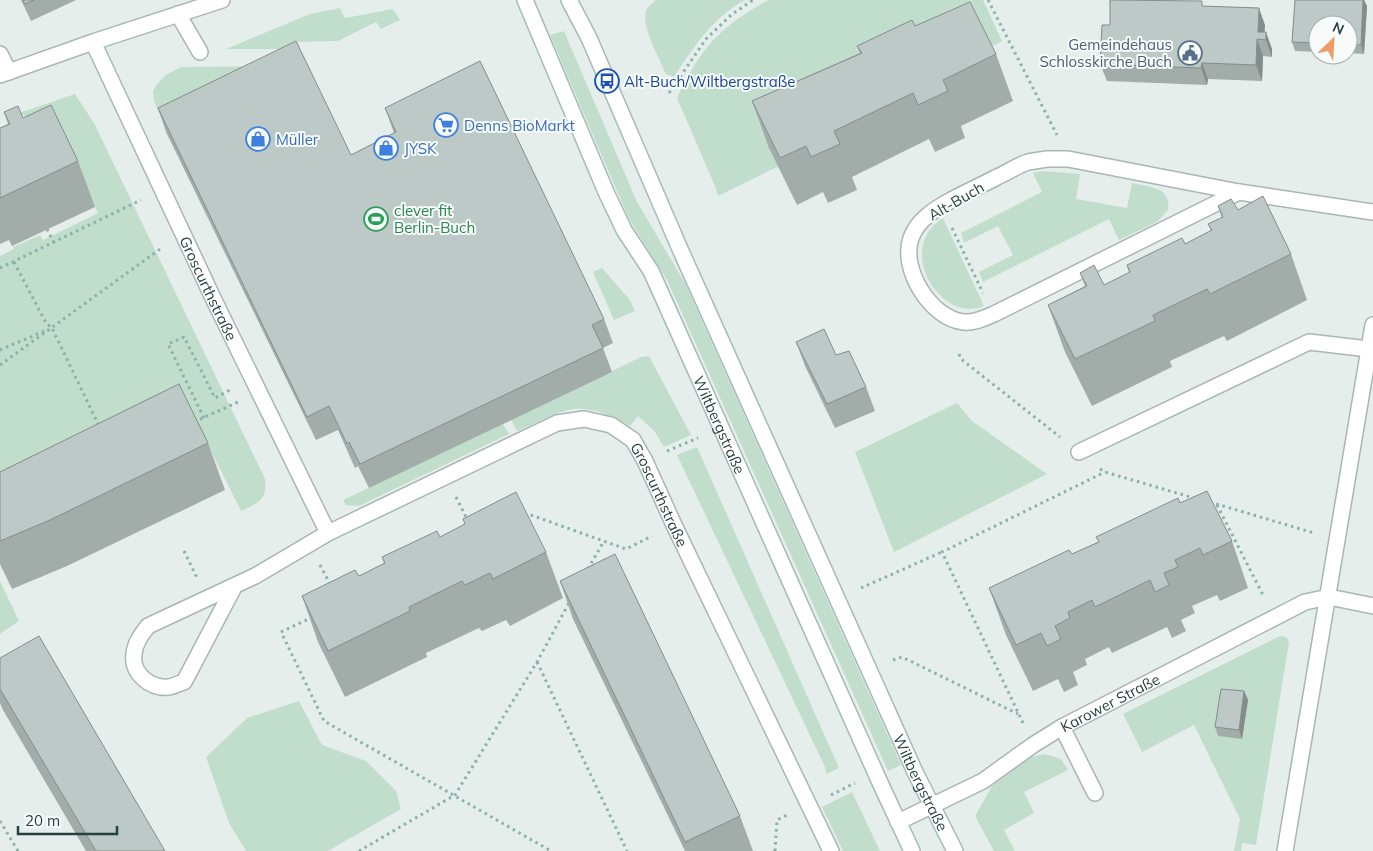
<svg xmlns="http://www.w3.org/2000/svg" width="1373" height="851" viewBox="0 0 1373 851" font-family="Mulish,sans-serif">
<rect width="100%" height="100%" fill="#e6eeec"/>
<g fill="#c1decd">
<path d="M656,0H745C713,17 693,48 674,77L666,74C660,60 641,26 646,11C648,6 652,3 656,0Z"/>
<path d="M769,0H983L1002,41L779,166L718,196L715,186L677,98C696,59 709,38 745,14C753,9 761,4 769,0Z"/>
<polygon points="340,8 345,18 393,9 400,20 381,29 376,22 338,41 293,42 290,49 226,49 310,14"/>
<polygon points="564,31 637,202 685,283 901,765 888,771 667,280 629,219 550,35"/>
<polygon points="276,66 165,126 154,101 153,91 157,84 166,75 181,67"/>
<path d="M75,94L94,123L265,479C267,500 259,503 241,511L200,429L0,527V256L14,249L13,247L40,235L43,240L98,213L68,151L27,117L19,113Z"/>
<path d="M1043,171L1080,174L1076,199L1127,208L1132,183C1149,187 1172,187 1168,210L1157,222L1119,240L1109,219L983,282L979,272L1013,255L998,226L964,243L961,233L1042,192L1033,173Z"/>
<path d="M943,218L984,306C942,325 893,249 943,218Z"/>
<polygon points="602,268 630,300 635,311 614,320 593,272"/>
<path d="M649,356L691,435L664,447L655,432L638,416L630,426C612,416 589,405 568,410C552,414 533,425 517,431L511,420L641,357Z"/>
<polygon points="957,403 972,421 1047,474 894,552 855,452"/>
<polygon points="503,424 509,434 359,506 346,505 343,500"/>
<polygon points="697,447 839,768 826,774 825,767 677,455"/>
<polygon points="0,581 19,621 0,634"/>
<polygon points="1283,636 1287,638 1289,642 1256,845 1242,843 1241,851 1234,851 1240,819 1194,725 1142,752 1123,714 1278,637"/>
<polygon points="299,701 322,745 366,761 396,791 401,809 328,851 246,851 229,823 206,757 247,718"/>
<polygon points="1045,754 1061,759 1068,770 1024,792 1034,813 1004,830 1015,851 994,851 975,816 992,786 1031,757"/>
<polygon points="852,792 880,851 843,851 822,807"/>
</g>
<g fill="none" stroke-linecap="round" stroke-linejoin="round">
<g stroke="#a9b6b4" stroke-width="18">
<g id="service">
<polyline points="178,14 200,52"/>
<path d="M1047,159H1068L1239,192L994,314C985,318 974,323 964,322C931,319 900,269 911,238C914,230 921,221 927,216C944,201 977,188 997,177C1007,173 1018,165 1028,162C1034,161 1041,160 1047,159Z"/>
<polyline points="1239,192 1373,212"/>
<polyline points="1079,452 1309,342 1369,349"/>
<polyline points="1062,727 1095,793"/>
<path id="s1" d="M898,822L983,781L1033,745L1062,727L1305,602L1329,597L1373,606"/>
</g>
</g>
<g stroke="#a9b6b4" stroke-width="18">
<g id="minor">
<path id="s2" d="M93,42L213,298L328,533"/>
<polyline points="0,54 9,72"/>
<polyline points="0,75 93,42 222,0"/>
<path id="s3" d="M234,587L184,682C180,683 174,686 169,687C151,689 131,674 134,654C135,643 141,635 148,626L255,576L328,533L557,423L584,419L611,425L633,440L645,461L674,525L831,851"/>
<polyline points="1285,851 1373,325"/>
</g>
</g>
<g stroke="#a5bab6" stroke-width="18">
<g id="secondary">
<path id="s4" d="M525,0L606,192L624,230L651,271L882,787L912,851"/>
<path id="s5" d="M569,0L589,38L680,249L915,772L955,851"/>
</g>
</g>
<g stroke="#88b1aa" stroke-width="3" stroke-dasharray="2.5 4" stroke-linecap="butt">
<polyline points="988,0 1057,135"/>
<polyline points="669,93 706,39 731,15 753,0"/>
<polyline points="952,228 983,293"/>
<polyline points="47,229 54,243"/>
<polyline points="14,262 46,323 52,328 99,426"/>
<polyline points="0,268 141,200"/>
<polyline points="0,350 47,330"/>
<polyline points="959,354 961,359 1060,437"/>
<polyline points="0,365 163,247"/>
<polyline points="204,418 168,344 184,337 215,398 232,389"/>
<polyline points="194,422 238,402"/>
<polyline points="667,451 698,438"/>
<polyline points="1100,469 1105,472 1194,498"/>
<polyline points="456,497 468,521"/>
<polyline points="1210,502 1314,533"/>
<polyline points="1217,505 1263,595"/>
<polyline points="525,516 528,514 626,549 652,536"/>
<polyline points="184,551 197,578"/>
<polyline points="320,565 331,586"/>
<polyline points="588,569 604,541"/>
<polyline points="861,588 942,552"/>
<polyline points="281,632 313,617"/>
<polyline points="283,636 324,721 551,851"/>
<polyline points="893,660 902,657 1018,714"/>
<polyline points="537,662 627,851"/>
<polyline points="1023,723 942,552 1105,472"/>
<polyline points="831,795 855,783"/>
<polyline points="0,821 18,851"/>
<polyline points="359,851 455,795 537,662 569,603"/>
<polyline points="775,851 777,820 787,815"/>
</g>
<use href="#service" stroke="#fff" stroke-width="15"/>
<use href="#minor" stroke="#fff" stroke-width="15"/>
<use href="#secondary" stroke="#fff" stroke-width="15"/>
</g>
<g fill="#a2adaa">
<polygon points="21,0 76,0 31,21"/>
<polygon points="1295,0 1364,0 1367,6 1364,54 1348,53 1348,25 1318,25 1318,52 1295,51 1292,42"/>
<polygon points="1204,6 1265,25 1264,32 1272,49 1272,57 1263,56 1262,81 1208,79 1207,85 1107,81 1100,64 1110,25"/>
<polygon points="915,26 996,54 1013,101 961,126 965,138 935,152 929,139 852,177 857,190 828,203 823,192 797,205 769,148 752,101 860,53 857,46"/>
<polygon points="158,108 351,155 394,133 385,108 604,319 613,343 603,348 612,372 369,488 358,466 355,468 338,430 316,440 166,132"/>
<polygon points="4,112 23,118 78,161 95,207 12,246 9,240 0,244 0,128 8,124"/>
<polygon points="1218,206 1238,210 1291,254 1307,300 1227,341 1224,336 1170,361 1172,367 1092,406 1065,352 1048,305 1085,286 1080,273 1104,285 1129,273 1127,265 1185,244 1211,231 1208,224 1222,218"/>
<polygon points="796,342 836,355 866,387 875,411 835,428 805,366"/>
<polygon points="208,443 225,490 67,566 12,589 0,564 0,472"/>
<polygon points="1180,503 1232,541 1248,588 1220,601 1217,595 1192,606 1195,613 1181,620 1186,631 1172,638 1167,627 1112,653 1109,647 1085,659 1087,665 1073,672 1078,685 1064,692 1058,679 1033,691 1006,635 989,588 1072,554"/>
<polygon points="440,537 546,552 563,598 510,626 506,620 482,631 479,628 426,653 427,657 345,697 318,642 302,596 359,576 384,563 382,557"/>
<polygon points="560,581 740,816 753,851 685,851 573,619"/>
<polygon points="0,658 165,851 86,851 3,710 0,703"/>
<polygon points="1244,691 1248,700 1242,739 1218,736 1215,727"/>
</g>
<g fill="#848d8b">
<polygon points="1363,0 1364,0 1367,6 1364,54 1361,45"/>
<polygon points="1259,8 1265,25 1264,40 1258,32"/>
<polygon points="1266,32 1272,49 1272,57 1266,40"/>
<polygon points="1257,39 1263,56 1262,81 1256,65"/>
<polygon points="1202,63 1208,79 1207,85 1201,68"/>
<polygon points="1244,691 1248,700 1242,739 1239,730"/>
</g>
<g fill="#bcc9c6" stroke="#848d8b">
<polygon points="23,0 34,0 25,4"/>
<polygon points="1110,0 1202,1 1202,6 1259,8 1258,32 1266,32 1266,40 1257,39 1256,65 1202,63 1201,68 1100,64 1102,25 1110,25"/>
<polygon points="1295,0 1363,0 1361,45 1348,45 1348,25 1318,25 1318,43 1292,42"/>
<polygon points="970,2 996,54 943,80 948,91 918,105 913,93 834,131 840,144 811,157 806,146 780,158 752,101 862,53 857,46 912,20 915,26"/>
<polygon points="296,41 351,155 396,132 385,108 480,61 604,319 592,325 603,348 360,464 349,442 347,444 329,406 307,417 158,108"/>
<polygon points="51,105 78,161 0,198 0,128 10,124 4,112 18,106 23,118"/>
<polygon points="1263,196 1291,254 1210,294 1207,289 1153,315 1155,321 1075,359 1048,305 1087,286 1080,273 1094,265 1104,285 1130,272 1127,265 1182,238 1185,244 1212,230 1208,224 1223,217 1218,206 1231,199 1238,210"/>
<polygon points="824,329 836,355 849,351 866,387 827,404 796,342"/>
<polygon points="179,384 208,443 50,520 0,541 0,472"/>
<polygon points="1207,491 1232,541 1203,555 1200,548 1175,560 1178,567 1164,573 1169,585 1155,592 1150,580 1095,607 1092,600 1068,612 1070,618 1055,626 1061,639 1047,646 1041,633 1016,645 989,588 1069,550 1072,554 1099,542 1096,537 1178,498 1180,503"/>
<polygon points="516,492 546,552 493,579 490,573 465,585 462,581 409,607 410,611 328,651 302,596 355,570 359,576 385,563 382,557 437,531 440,537 465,524 463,519"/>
<polygon points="615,554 740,816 685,842 560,581"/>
<polygon points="39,636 165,851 96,851 0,689 0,658"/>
<polygon points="1221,689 1244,691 1239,730 1215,727"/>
</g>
<defs>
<g id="civic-ring" transform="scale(1.25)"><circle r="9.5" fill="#f7fbfa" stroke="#5c6f8a" stroke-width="1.5"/><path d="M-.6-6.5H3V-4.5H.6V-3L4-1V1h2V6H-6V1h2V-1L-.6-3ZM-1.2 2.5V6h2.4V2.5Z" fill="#5c6f8a"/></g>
<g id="bus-ring" transform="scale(1.25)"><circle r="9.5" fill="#f7fbfa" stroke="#1a4fb4" stroke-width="1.5"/><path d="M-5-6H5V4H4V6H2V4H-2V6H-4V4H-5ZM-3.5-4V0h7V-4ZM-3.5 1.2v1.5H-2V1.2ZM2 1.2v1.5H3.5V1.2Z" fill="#1a4fb4"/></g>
<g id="supermarket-ring" transform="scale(1.25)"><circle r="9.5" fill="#f7fbfa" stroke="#3f7fe0" stroke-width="1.5"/><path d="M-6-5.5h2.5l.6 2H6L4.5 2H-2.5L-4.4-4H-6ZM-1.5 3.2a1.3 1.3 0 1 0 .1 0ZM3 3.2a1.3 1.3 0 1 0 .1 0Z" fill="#3f7fe0"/></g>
<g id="shop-ring" transform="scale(1.25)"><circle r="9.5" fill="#f7fbfa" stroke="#3f7fe0" stroke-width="1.5"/><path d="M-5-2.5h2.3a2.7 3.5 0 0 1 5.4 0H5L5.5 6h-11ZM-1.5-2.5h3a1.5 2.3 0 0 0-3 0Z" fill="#3f7fe0"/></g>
<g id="stadium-ring" transform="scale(1.25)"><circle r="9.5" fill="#f7fbfa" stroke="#2e9e5b" stroke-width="1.5"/><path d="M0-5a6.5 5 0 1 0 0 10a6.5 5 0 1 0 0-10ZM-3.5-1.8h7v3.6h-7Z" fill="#2e9e5b"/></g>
</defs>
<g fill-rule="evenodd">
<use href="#civic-ring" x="1190" y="53"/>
<use href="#bus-ring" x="607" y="81"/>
<use href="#supermarket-ring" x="446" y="125"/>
<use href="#shop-ring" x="258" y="139"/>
<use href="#shop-ring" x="386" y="148"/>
<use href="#stadium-ring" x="376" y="219"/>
</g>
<g text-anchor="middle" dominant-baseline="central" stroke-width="4" stroke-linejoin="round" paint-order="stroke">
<g font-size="15" fill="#4e5e75" stroke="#f7fbfa" text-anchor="end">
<text x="1172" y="44">Gemeindehaus<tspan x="1172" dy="17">Schlosskirche Buch</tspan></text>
</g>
<g font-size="15" fill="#164399" stroke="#f7fbfa" text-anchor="start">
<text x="624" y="81">Alt-Buch/Wiltbergstraße</text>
</g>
<g font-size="15" fill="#366cbe" stroke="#f7fbfa" text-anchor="start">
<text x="464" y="125">Denns BioMarkt</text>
<text x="276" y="139">Müller</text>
<text x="404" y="148">JYSK</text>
</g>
<g font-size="15" fill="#26403d" stroke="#f7fbfa">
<text transform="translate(956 201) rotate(-30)">Alt-Buch</text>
<text stroke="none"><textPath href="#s2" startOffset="272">Groscurthstraße</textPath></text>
<text stroke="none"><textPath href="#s4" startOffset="468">Wiltbergstraße</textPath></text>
<text stroke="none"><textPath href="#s3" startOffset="809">Groscurthstraße</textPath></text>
<text stroke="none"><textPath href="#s1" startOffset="244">Karower Straße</textPath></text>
<text stroke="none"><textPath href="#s5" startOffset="858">Wiltbergstraße</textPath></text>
</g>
<g font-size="15" fill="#27864d" stroke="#f7fbfa" text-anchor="start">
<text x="394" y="210">clever fit<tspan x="394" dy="17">Berlin-Buch</tspan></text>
</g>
</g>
<g transform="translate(1333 40) rotate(25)"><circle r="24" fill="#f7fbfa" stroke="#a3b0ae"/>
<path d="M0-4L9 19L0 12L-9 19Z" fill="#ec9d67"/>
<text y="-8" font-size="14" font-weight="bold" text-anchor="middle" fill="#26403d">N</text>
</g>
<path d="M18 826v8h99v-8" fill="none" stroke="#26403d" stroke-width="2.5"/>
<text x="25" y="826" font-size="15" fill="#26403d" stroke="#f7fbfa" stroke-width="4" paint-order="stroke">20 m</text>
</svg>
